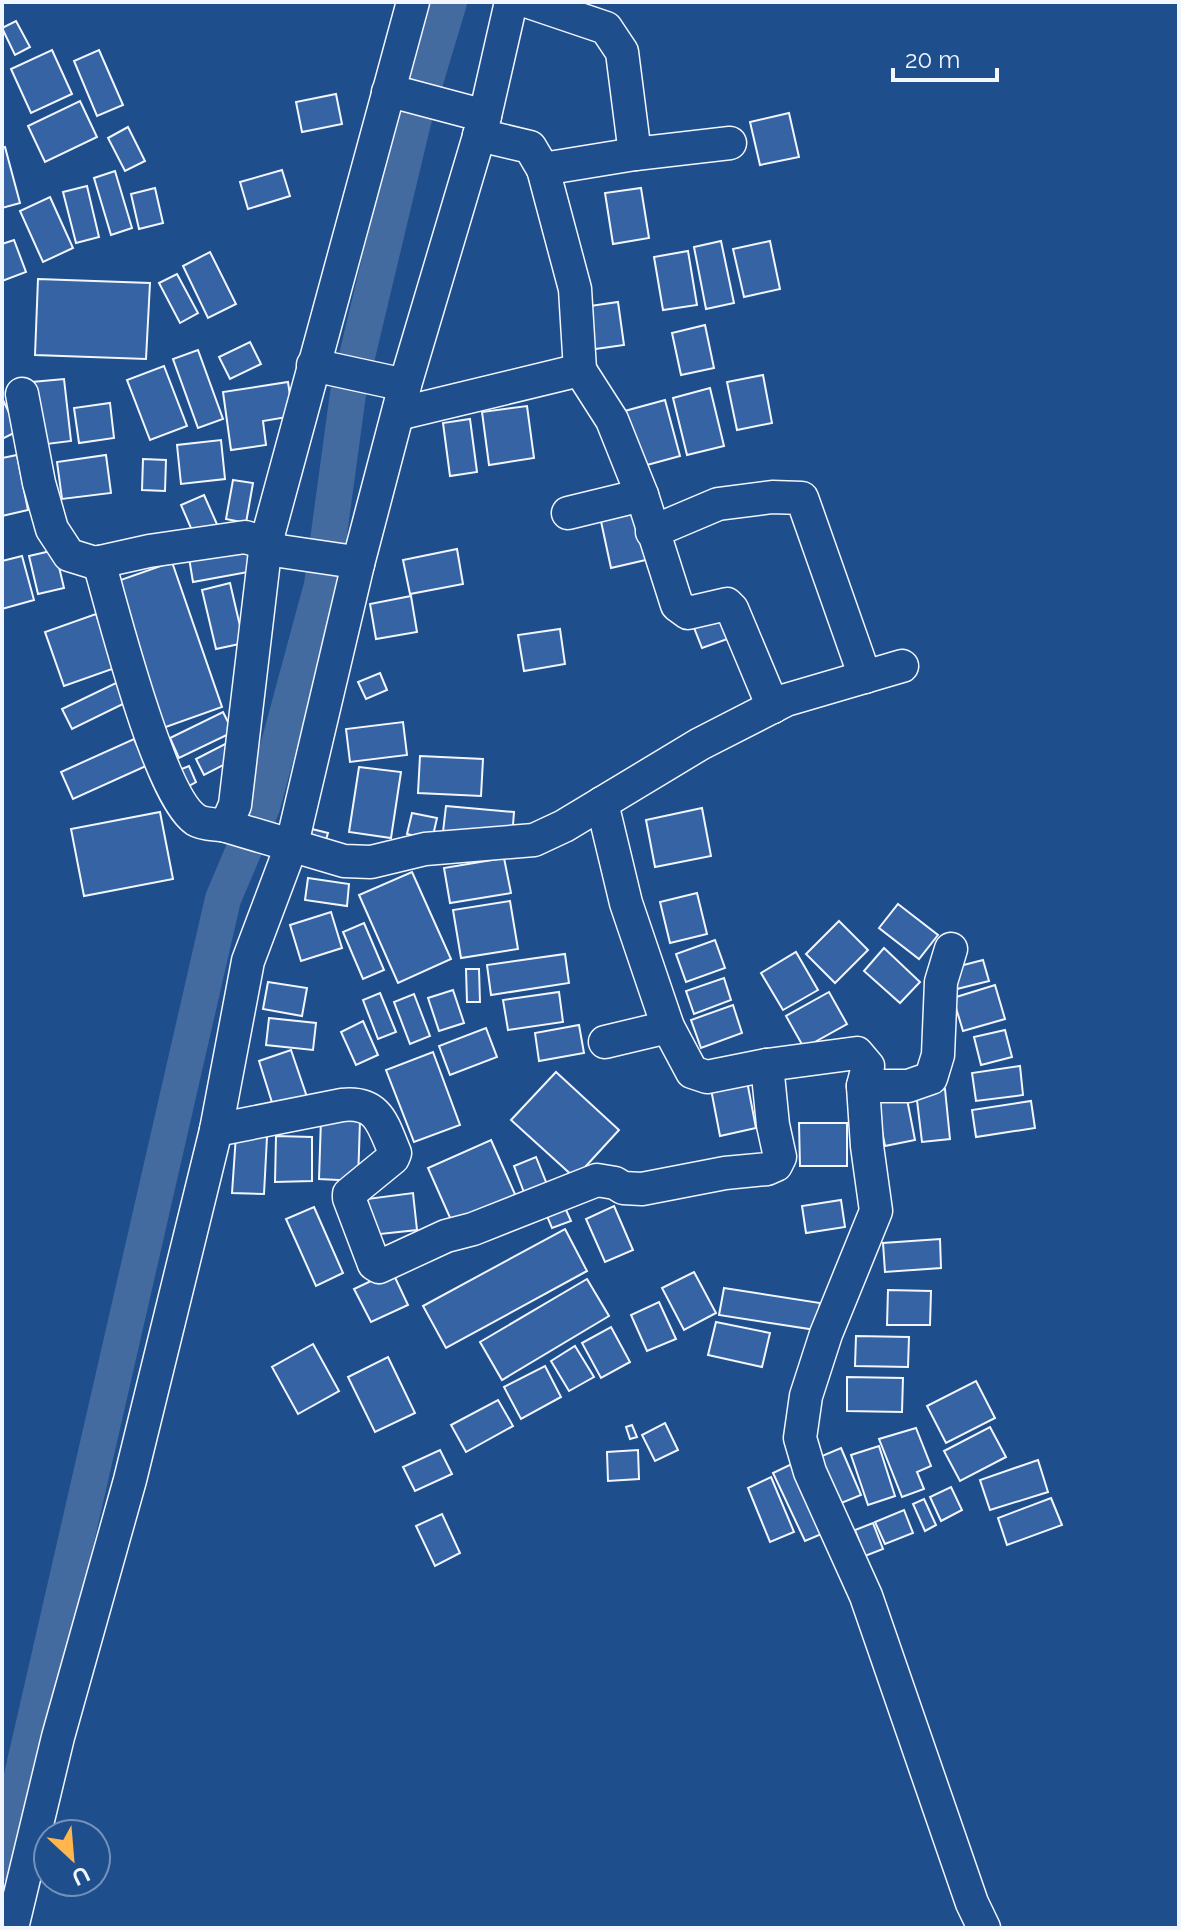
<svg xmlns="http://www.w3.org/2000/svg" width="1181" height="1930" viewBox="0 0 1181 1930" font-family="Raleway,sans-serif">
<rect width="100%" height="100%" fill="#1f4e8c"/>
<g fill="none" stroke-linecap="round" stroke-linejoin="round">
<polyline stroke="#446ba0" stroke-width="36" points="2,1863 223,899 262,807 322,585 348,394 413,122 449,2"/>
</g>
<g fill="#3563a3" stroke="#f2f6ff" stroke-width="2">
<polygon points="16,21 30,47 15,55 2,28"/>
<polygon points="52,50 72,94 31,113 11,69"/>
<polygon points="99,50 123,105 97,116 74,61"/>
<polygon points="336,94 342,124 302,132 296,102"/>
<polygon points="80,101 97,137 45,162 28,126"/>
<polygon points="789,113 799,157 760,165 750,122"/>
<polygon points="128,127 145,161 125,171 108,138"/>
<polygon points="5,147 20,203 2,208 2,148"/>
<polygon points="282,170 290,196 248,209 240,182"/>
<polygon points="115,171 132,228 111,235 94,178"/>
<polygon points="87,186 99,237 76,243 63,192"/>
<polygon points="155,188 163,223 139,229 131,194"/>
<polygon points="641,188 649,238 613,244 605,193"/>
<polygon points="50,197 73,248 43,262 20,211"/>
<polygon points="14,240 26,272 2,281 2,244"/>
<polygon points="721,241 734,303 706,309 694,247"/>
<polygon points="770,241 780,289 744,297 733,249"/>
<polygon points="688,251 697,305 663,310 654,257"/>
<polygon points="210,252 236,304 208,318 183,266"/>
<polygon points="177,274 198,313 180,323 159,283"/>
<polygon points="38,279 150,283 146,359 35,355"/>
<polygon points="618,302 624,345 588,350 583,307"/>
<polygon points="705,325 714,368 681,375 672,333"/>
<polygon points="250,342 261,364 230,379 219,357"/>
<polygon points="198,350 223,419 198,428 173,359"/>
<polygon points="164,366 187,426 150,440 127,380"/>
<polygon points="763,375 772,423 737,430 727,382"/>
<polygon points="64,379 71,441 39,445 32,382"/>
<polygon points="288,382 293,416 263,421 266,445 231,450 223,392"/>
<polygon points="710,388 724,446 687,455 673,398"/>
<polygon points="2,398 18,431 2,439"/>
<polygon points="665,400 680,456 636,468 621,412"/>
<polygon points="110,403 114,438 79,443 74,408"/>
<polygon points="527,406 534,458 489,465 482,412"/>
<polygon points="470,419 477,472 450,476 443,423"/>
<polygon points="221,440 225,479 181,484 177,445"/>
<polygon points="17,455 28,510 2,516 2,458"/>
<polygon points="106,455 111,493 62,499 57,462"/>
<polygon points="143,459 166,460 165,491 142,490"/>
<polygon points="233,480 253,483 246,523 226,519"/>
<polygon points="204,495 220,531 197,542 181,505"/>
<polygon points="637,504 650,559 611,568 599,512"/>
<polygon points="254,545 259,570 193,582 189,558"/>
<polygon points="457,549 463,584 410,594 403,560"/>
<polygon points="55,550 64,588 38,594 29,556"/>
<polygon points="22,556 34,600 2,609 2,561"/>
<polygon points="172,562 222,707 163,728 112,583"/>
<polygon points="230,583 244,643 216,649 202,590"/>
<polygon points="411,596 417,632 376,639 370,604"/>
<polygon points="726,608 736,636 702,648 691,620"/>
<polygon points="96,614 115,668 64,686 45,632"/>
<polygon points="560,629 565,664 524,671 518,635"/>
<polygon points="380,673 387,690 366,699 358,682"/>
<polygon points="118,682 127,702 72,729 62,709"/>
<polygon points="223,712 233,732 179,758 170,738"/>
<polygon points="403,722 407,755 350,762 346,729"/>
<polygon points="134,739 146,766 73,799 61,772"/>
<polygon points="227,743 235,759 204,775 196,759"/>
<polygon points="420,756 483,759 481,796 418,793"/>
<polygon points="189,766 196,782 187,787 179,770"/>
<polygon points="359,767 401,772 391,838 349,832"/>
<polygon points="446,806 514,812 512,838 443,832"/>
<polygon points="702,808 711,856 655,867 646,820"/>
<polygon points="160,812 173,879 84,896 71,829"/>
<polygon points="412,813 437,818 432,840 407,834"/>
<polygon points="312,829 328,833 325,843 310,839"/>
<polygon points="504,858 511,893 450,903 444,868"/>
<polygon points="412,872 451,959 398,983 359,895"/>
<polygon points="308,878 349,884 347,906 305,900"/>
<polygon points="697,893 707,934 670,943 660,902"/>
<polygon points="510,901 518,949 461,958 453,910"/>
<polygon points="898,904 938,935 919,959 879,928"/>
<polygon points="331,912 342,948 301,961 290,925"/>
<polygon points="839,921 868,950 835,983 806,954"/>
<polygon points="364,923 384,970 363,979 343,932"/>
<polygon points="715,940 725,968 686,982 676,954"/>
<polygon points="884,948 920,982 900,1003 864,971"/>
<polygon points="796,952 818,990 783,1010 761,973"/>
<polygon points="565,954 569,983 491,995 487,965"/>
<polygon points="983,960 989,981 957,989 952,968"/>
<polygon points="466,969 479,969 480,1002 467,1002"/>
<polygon points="724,978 731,1000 694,1014 686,991"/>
<polygon points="268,982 307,988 302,1016 263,1009"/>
<polygon points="995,985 1005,1019 963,1031 953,998"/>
<polygon points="453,990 464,1023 439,1031 428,998"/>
<polygon points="559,992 563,1022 508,1030 503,1000"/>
<polygon points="829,992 847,1024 804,1048 786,1016"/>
<polygon points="380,993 396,1032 378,1039 363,1000"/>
<polygon points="414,994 430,1036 410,1044 394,1002"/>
<polygon points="733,1005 742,1033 701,1048 691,1020"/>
<polygon points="269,1018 316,1023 313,1050 266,1045"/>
<polygon points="363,1021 378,1055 356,1065 341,1032"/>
<polygon points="579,1025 584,1053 539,1061 535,1033"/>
<polygon points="486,1028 497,1057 450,1075 439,1046"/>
<polygon points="1005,1030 1012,1057 981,1065 974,1037"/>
<polygon points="291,1050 308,1100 275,1112 259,1061"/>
<polygon points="433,1052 460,1125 414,1142 386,1070"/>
<polygon points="1020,1066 1023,1095 976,1101 972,1073"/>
<polygon points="556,1072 619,1130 575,1178 511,1120"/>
<polygon points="746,1076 756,1128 720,1136 710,1084"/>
<polygon points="945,1089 950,1139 922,1142 916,1092"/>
<polygon points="906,1094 915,1140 885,1146 876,1100"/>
<polygon points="1031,1101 1035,1128 976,1137 972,1110"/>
<polygon points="321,1119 360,1121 358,1181 319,1179"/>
<polygon points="799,1123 847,1123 847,1166 800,1166"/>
<polygon points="236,1135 267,1137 264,1194 232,1193"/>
<polygon points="276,1136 312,1137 312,1181 275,1182"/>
<polygon points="491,1140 518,1201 455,1229 428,1168"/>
<polygon points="536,1157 548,1187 525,1195 514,1166"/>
<polygon points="413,1193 417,1230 371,1235 367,1199"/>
<polygon points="841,1200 845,1227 806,1233 802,1206"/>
<polygon points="562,1201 571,1221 552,1228 544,1209"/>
<polygon points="614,1206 633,1250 605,1262 586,1219"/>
<polygon points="314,1207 343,1273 316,1286 286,1219"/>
<polygon points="565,1229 587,1271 446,1348 423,1306"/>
<polygon points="940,1239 941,1268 885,1272 883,1243"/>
<polygon points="392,1271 408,1305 371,1322 354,1289"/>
<polygon points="694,1272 716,1313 684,1330 662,1288"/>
<polygon points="587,1279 609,1316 502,1380 480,1342"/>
<polygon points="724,1288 820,1303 816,1330 719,1315"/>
<polygon points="888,1290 931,1291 930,1325 887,1325"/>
<polygon points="659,1302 676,1339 647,1351 631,1315"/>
<polygon points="716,1322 770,1333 762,1367 708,1355"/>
<polygon points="611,1327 630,1362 601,1378 582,1343"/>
<polygon points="856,1336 909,1337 908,1367 855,1366"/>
<polygon points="313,1344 339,1391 298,1414 272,1367"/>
<polygon points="575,1346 594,1377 569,1391 551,1361"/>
<polygon points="388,1357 415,1413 375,1432 348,1377"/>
<polygon points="545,1366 561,1397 521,1419 504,1387"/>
<polygon points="847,1377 903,1378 902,1412 847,1411"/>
<polygon points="976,1381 995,1418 946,1443 927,1406"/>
<polygon points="498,1400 513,1426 466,1452 451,1425"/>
<polygon points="665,1423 678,1450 655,1461 642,1435"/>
<polygon points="632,1425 637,1437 630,1439 626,1427"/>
<polygon points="990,1427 1006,1457 960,1481 944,1451"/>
<polygon points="916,1428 931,1466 917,1472 924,1489 902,1497 879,1439"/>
<polygon points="879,1446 895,1496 868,1505 851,1455"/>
<polygon points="841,1448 861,1495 829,1508 810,1461"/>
<polygon points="440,1450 452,1474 415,1491 403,1467"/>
<polygon points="638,1450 639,1479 608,1481 607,1452"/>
<polygon points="800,1460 831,1530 805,1541 773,1473"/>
<polygon points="1038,1460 1048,1492 990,1510 980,1480"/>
<polygon points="771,1477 794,1532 770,1542 748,1488"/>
<polygon points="951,1487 962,1510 941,1521 930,1497"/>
<polygon points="1051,1498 1062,1525 1007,1545 998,1518"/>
<polygon points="924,1499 936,1525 925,1531 913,1504"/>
<polygon points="904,1510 913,1533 885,1544 875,1522"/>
<polygon points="442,1514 460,1553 435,1566 416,1526"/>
<polygon points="873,1523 883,1549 865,1556 855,1530"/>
</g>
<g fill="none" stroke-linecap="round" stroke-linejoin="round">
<g stroke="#f2f6ff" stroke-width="35">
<g id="street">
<polyline points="413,2 266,543 235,805 226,826 344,861 371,862 425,849 534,840 564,826 700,744 786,700 902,666"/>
<polyline points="388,92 406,95 485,116"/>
<polyline points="479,135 530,147 543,169 635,154 622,52 606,28 529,2"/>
<polyline points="635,154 730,143"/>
<polyline points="313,365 405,385"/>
<polyline points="580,370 612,420 642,495 677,605 688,613 727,604 732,609 773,707"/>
<polyline points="22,394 39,483 52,529 69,555 95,563 149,551 245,537 266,543 280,551 348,561 358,564"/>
<polyline points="398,414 580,370 575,289 543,169"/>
<polyline points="568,513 642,495"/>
<polyline points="652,532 718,504 772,497 802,498 865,677"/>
<path d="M99,562C113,611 159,796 196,820C204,825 217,824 226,826"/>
<polyline points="602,803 626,903 668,1027 605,1042"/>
<polyline points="668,1027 692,1072 707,1077 767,1065 857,1053 868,1066 863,1086 867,1146 876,1211 826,1334 806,1396 800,1438 810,1472 866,1596 972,1903 984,1928"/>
<polyline points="863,1086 908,1086 931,1078 938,1055 941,982 951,949"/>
<path d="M216,1130L342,1105C379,1101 383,1125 395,1153L393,1158L349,1194V1198L374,1264L379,1267L446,1236L473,1229L597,1180L615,1183L623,1188L642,1189L725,1173L767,1169L776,1165L780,1157L773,1125L767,1065"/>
<polyline points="12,1928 58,1737 130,1480 216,1130 248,961 292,844 358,564 405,385 485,116 511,2"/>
</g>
</g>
<use href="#street" stroke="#1f4e8c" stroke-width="32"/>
</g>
<rect width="1181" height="1930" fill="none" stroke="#f2f6ff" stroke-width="8"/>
<g transform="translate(72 1858) rotate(154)"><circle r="38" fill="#1f4e8c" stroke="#7391ba" stroke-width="2"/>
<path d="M0-6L14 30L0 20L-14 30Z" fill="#ffb74d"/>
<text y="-12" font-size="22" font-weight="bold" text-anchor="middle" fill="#f2f6ff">U</text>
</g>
<path d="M893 68v12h104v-12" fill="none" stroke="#f2f6ff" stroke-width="4"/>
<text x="905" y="68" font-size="24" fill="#f2f6ff" stroke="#1f4e8c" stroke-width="6" paint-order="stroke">20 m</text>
</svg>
